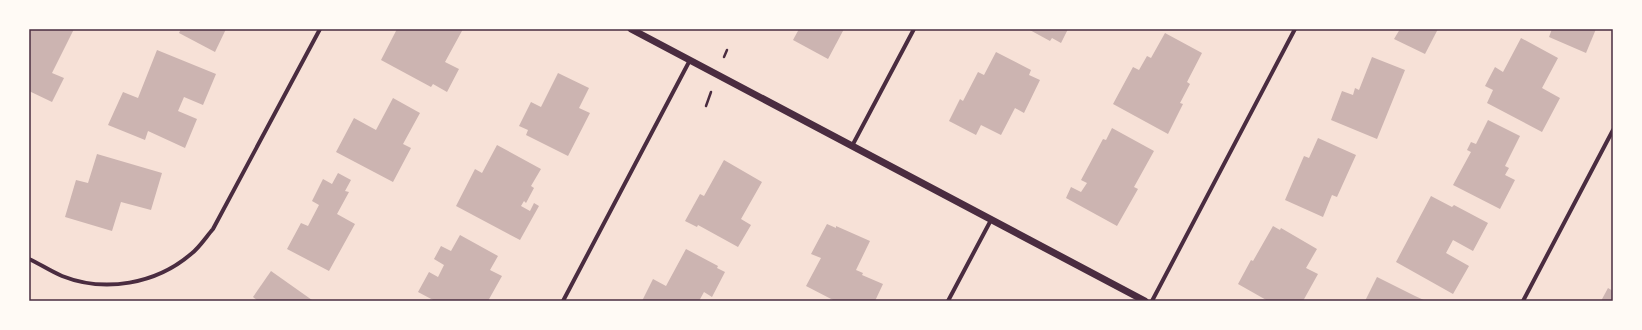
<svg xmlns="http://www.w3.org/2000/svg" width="1642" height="330" viewBox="0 0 1642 330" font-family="Rubik,sans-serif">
<rect width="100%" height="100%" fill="#f7e1d7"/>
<g fill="#ccb4b1">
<polygon points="29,29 74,29 52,73 64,78 52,102 29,91"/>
<polygon points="181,29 226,29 215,52 179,33"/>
<polygon points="397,29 463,29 445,62 459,69 447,92 433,84 431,87 381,60"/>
<polygon points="799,29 844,29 828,59 793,40"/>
<polygon points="1028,29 1068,29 1061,43 1052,38 1050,41"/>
<polygon points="1400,29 1438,29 1425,54 1394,39"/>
<polygon points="1552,29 1596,29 1586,53 1549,37"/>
<polygon points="1165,33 1202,53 1187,82 1190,84 1180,103 1183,104 1168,134 1113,104 1133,67 1139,70 1147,56 1151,58"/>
<polygon points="1521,38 1558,58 1542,88 1560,98 1542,132 1487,103 1493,90 1485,86 1495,67 1503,72"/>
<polygon points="157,50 216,74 203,105 184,97 178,111 197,119 185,148 148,131 145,140 108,125 123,92 138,98"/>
<polygon points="996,52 1031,70 1029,75 1040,80 1024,113 1015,108 1001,135 981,125 976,135 949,121 960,99 963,101 978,72 984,75"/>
<polygon points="1372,57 1405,70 1377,139 1331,120 1342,91 1353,95 1355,88 1359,90"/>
<polygon points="558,73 589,88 579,108 590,113 568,156 526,135 528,130 519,126 531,102 541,107"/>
<polygon points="393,98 420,113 403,144 411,148 393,182 336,152 354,118 376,130"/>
<polygon points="1488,120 1520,136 1505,166 1509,168 1505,175 1515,180 1500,209 1453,185 1471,152 1467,150 1471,142 1476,144"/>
<polygon points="1112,128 1154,151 1134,187 1138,189 1117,226 1066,198 1071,187 1081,192 1087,183 1081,180 1103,139 1106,140"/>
<polygon points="1318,138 1356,155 1337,197 1332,195 1323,217 1285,200 1304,156 1309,158"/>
<polygon points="497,145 541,169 531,186 534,188 526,203 524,201 521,206 530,211 534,203 539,206 520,240 456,206 475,169 482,173"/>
<polygon points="97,154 162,173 151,210 121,202 112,231 65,217 76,180 88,183"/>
<polygon points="724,160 762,182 741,219 751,225 738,247 698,225 697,227 685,221 700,194 704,196"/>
<polygon points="338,173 351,180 345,191 349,192 337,214 355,224 329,271 287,249 301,223 308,226 319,205 312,201 323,179 332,184"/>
<polygon points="1431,196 1452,207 1454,205 1488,223 1473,251 1453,240 1446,253 1469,266 1453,294 1396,262"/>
<polygon points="827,224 836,228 836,226 870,241 856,270 863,273 862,275 883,284 875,301 835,301 806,286 821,258 811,254"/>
<polygon points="1273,226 1280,230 1281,228 1317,249 1306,268 1318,274 1303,301 1268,301 1238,284 1251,260 1253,261"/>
<polygon points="460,235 498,256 490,270 502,276 488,301 435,301 418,292 429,272 438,277 444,265 434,259 441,246 451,251"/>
<polygon points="686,249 718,266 717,268 725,272 712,297 704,292 699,301 642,301 653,279 666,286"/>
<polygon points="271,271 312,300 311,301 258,301 253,297"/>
<polygon points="1377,277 1415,296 1426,301 1365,301"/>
<polygon points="1608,288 1613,291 1613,301 1601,301"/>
</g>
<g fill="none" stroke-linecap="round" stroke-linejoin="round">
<g stroke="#4a2c40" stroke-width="2.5">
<polyline points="724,57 727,50"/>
<polyline points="706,106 711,92"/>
</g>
<g stroke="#4a2c40" stroke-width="4">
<polyline points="852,146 914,29"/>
<path d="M29,259C40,264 50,271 62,276C105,293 156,284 191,254C199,248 206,237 213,229L320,29"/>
<polyline points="563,301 690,60"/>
<polyline points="948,301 991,220"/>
<polyline points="1152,301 1295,29"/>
<polyline points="1523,301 1613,130"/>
</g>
<polyline stroke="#4a2c40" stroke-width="7" points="631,29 1145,301"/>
</g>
<rect width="1642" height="330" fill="none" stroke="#fffaf5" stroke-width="60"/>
<rect x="30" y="30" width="1582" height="270" fill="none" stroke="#4a2c40" stroke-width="1.5"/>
</svg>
